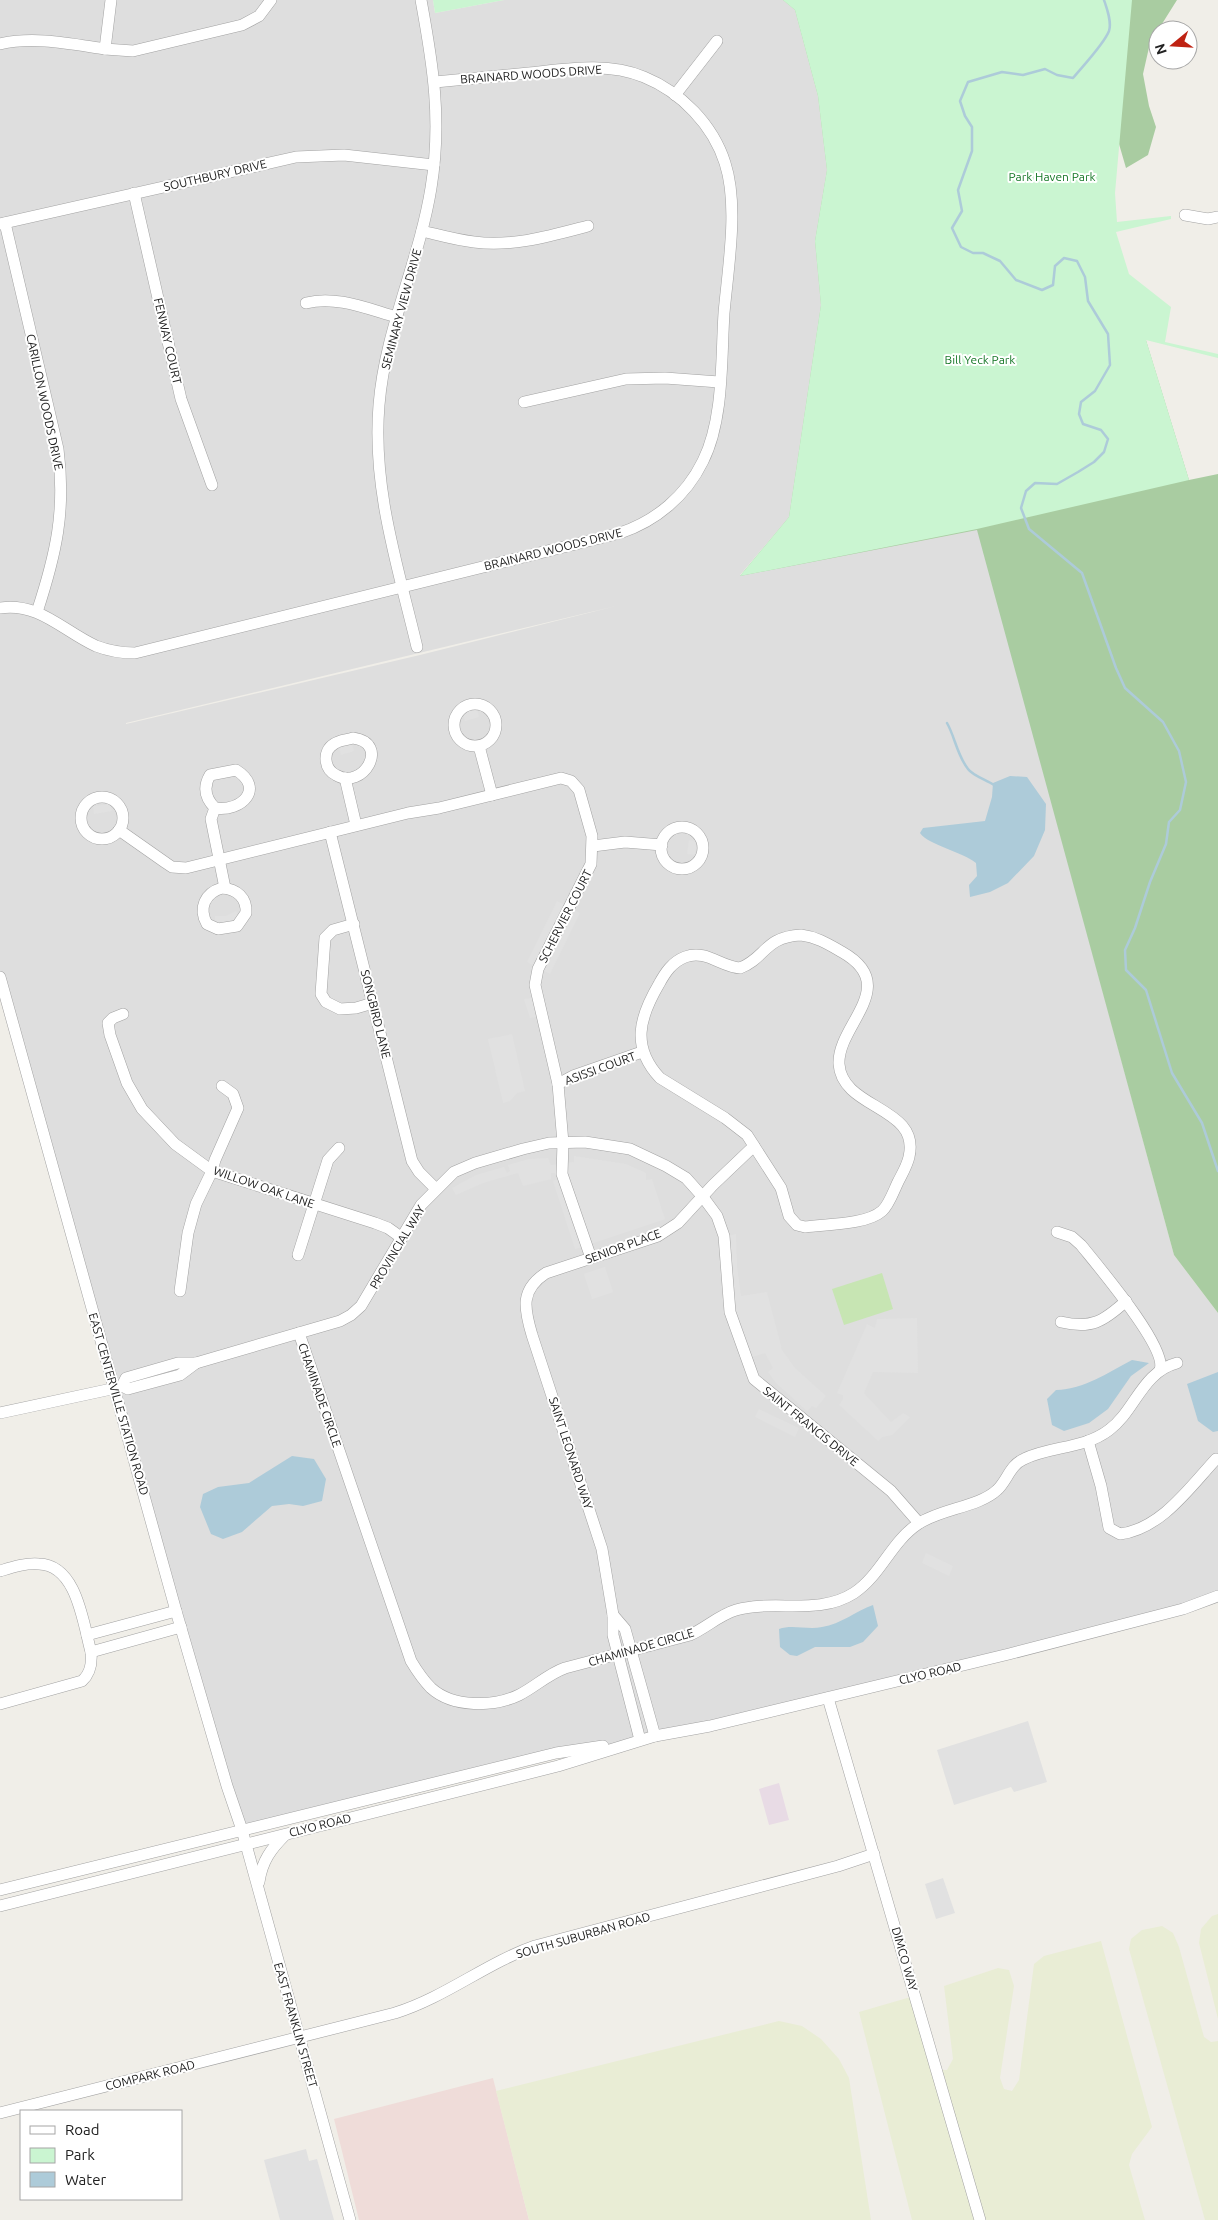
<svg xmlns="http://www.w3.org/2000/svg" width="1218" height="2220" viewBox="0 0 1218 2220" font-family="Ubuntu,sans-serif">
<rect width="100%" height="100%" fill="#f0eee8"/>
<path fill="#dedede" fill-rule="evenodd" d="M0,0H433L435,13L504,0H783L795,10L818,96L827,170L815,241L821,305L789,517L740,575L978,529L1174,1255L1218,1313V1596L1200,1604L640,1740L556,1753L242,1830L0,977ZM616,606L420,655L126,724V723Z"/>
<polygon fill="#efdcd9" points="493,2078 529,2220 359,2220 334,2119"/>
<polygon fill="#e8dbe5" points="779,1783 789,1820 769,1825 759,1789"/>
<g fill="#e9edd5">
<polygon points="1218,1914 1218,2019 1199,1943 1201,1929 1212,1916"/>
<polygon points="1162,1926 1173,1933 1179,1947 1204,2037 1211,2042 1218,2041 1218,2220 1205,2220 1129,1949 1131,1939 1142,1930"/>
<polygon points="1101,1941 1152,2127 1132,2154 1129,2165 1145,2220 912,2220 859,2012 921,1994 930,2062 937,2070 947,2070 953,2059 944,1986 998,1968 1009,1970 1014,1986 1000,2078 1004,2089 1012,2091 1019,2080 1034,1964 1044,1956"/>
<polygon points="779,2021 802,2026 821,2039 839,2059 849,2078 871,2220 529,2220 496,2091"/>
</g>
<polygon fill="#c7e5b3" points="882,1273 893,1309 844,1325 832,1289"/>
<polygon fill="#a9cca1" points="783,0 1177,0 1150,43 1143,74 1149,106 1156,127 1148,155 1126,168 1110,113 1113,233 1189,480 1218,474 1218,1313 1174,1255 977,530 740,576 789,517 821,305 815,241 827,170 818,96 795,10"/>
<g fill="#caf5d1">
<polygon points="433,0 504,0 435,13"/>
<polygon points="783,0 1132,0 1115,193 1117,222 1171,216 1171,219 1116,232 1129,274 1171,307 1165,342 1218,354 1218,358 1146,340 1189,480 977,529 740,576 789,517 821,305 815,241 827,170 818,96 795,10"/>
</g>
<g fill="#e1e1e1">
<polygon points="477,709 479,717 465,721 463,713"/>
<polygon points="352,744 354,751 341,755 339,747"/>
<polygon points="110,804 112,811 94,814 93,806"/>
<polygon points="689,840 697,841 695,855 687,854"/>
<polygon points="557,901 580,913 550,974 527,962"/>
<polygon points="236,911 239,918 226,922 215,923 215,916 226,916"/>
<polygon points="532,998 536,1017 530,1018 524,999"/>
<polygon points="512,1034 525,1091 517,1093 510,1101 503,1103 488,1039"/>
<polygon points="574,1156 626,1164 646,1173 646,1180 652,1179 665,1219 575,1249 553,1181 559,1178 555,1173 551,1173 551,1179 523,1186 518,1173 483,1183 456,1195 452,1188 476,1175 504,1167 507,1173 510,1171 508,1165 529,1159 548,1158 551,1165 574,1162"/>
<polygon points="736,1234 737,1266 741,1296 767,1292 782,1350 795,1368 826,1396 816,1408 812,1406 807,1411 776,1383 768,1372 773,1368 765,1353 749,1358 732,1298 729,1236"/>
<polygon points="605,1267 613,1292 592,1299 584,1274"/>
<polygon points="917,1318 918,1373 873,1372 864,1393 891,1422 903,1413 910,1417 892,1435 882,1437 878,1441 839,1405 843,1399 843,1395 837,1393 867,1324 875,1328 877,1319"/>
<polygon points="759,1409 799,1428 795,1437 755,1417"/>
<polygon points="926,1553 953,1566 949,1576 922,1563"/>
<polygon points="1028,1721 1047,1782 1014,1792 1011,1787 954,1805 937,1750"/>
<polygon points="943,1878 955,1913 936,1919 925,1884"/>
<polygon points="306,2149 309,2161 317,2159 334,2220 280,2220 264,2160"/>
</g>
<g fill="#adcbd9">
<path d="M1010,776L1027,777L1046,804L1045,830L1034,856L1008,883L990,892L970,897L969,885L977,876L976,863C961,851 928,845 920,833L923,828L985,821L992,797L993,783Z"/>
<path d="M1132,1360L1149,1363L1131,1376L1108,1409L1089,1423L1064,1431L1052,1425L1047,1399L1056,1390C1085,1389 1107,1373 1132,1360Z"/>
<polygon points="1218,1372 1218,1431 1213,1432 1198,1421 1187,1384"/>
<polygon points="292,1456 314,1459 326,1479 322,1501 303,1506 289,1504 272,1506 242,1532 223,1539 211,1534 200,1507 203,1494 218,1487 249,1483"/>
<path d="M873,1605L878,1626L863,1642L850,1647H815L797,1656L790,1655L780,1647L779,1629C792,1624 807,1630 822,1627C841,1624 856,1611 873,1605Z"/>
</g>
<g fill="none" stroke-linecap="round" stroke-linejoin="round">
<g stroke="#adcbd9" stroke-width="2.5">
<path d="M1104,0C1107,9 1112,22 1109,31C1104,44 1082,67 1073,78L1057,75L1045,69L1023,75L1002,72L968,82L960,101L965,116L972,127V151L958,190L962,211L952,228L961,247L973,253H983L1000,261L1016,280L1042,290L1053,285L1055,266L1064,258L1077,261L1085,277L1088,301L1108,334L1110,365L1095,391L1081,402L1079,414L1083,424L1101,430L1108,439L1104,452L1094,462L1078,472L1057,484L1035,483L1026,491L1021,508L1029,529L1082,573L1116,668L1125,688L1163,722L1179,751L1186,782L1180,810L1169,822L1166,844L1150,882L1135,928L1125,950L1126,970L1146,990L1172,1073L1202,1123L1218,1171"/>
<path d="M947,723C955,737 957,755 968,769C973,776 987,780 994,785"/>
</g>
<g stroke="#a2a2a2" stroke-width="12">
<g id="minor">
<polyline points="111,0 105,49 133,51 242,25 259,16 271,0"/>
<path d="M0,44C34,36 71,44 105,49"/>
<polyline points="675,95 717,41"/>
<polyline points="134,193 181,399 212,485"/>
<polyline points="1185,215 1208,219 1218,217"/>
<path d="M5,223L58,449C66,511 56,554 37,612"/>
<polyline points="0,224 296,157 344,155 434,165"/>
<path d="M422,231C439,235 456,240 474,242C513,247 550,236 588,226"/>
<path d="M306,303C336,295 368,309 397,317"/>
<polyline points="524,402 626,379 665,378 719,382"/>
<path d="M0,608C39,602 63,631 96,646C109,651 121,653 135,653L620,533C656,521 686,496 703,461C724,419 721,359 724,313C728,267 739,206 725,163C713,125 681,92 644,77C607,62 568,69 529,73C498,76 466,79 435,82"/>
<path d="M417,647C398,567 372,488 379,405C385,330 419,262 431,188C442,121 433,65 421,0"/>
<circle cx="475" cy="725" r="21"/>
<path d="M353,738C391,743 363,791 336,775C324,769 322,751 334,744C339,740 347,740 353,738Z"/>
<polyline points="479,746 492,795"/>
<path d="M236,770C265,788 242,812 215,808C205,798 203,787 210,775Z"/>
<polyline points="345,778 356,825"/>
<circle cx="102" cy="818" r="21"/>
<polyline points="215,808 211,819 225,888"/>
<circle cx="682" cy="848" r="21"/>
<polyline points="119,830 166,863 172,867 186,868 408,813 439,808 561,778 571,781 579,790 592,836 591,864 538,969 535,985 558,1084 563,1143 562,1174 591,1258"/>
<polyline points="330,832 412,1161 419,1172 436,1189"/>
<polyline points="593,846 625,842 662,845"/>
<path d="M222,888C237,889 247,898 246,913L237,926L218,929L207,924C198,908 205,893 222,888Z"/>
<polyline points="354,924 333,930 325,938 321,994 326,1002 340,1009 356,1008 373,1003"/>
<path d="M801,935C817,937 828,944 842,952C902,986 837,1025 839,1064C842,1110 921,1106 909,1157C907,1166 902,1174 898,1182C894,1190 889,1205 882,1211C866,1225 826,1224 805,1227L797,1225L789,1216L781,1188L747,1135L725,1118L660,1078C631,1047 639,1018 659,984C665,973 672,962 685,957C706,949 721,967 740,968C766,958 764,937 801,935Z"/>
<polyline points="0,977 176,1611 227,1786 242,1830 350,2220"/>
<polyline points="123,1014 113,1018 108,1023 110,1035 127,1083 142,1109 175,1144 212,1171 375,1223 388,1228 402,1238"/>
<polyline points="558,1084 573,1076 642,1052"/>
<path d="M1057,1232L1072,1237L1081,1245C1097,1265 1168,1348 1160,1370"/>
<polyline points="298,1255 328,1160 339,1148"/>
<polyline points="180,1291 188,1233 196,1204 212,1171 215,1160 238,1108 233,1094 222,1086"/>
<path d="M1061,1322C1091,1329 1103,1322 1126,1301"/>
<path d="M299,1333L411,1661C417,1671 423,1680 431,1688C453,1708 494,1707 519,1695C535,1687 548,1674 565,1668L690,1635C706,1628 719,1615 736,1610C775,1599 818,1616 854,1593C881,1575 891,1542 918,1524C940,1509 979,1507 997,1490C1007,1481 1010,1465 1024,1459C1051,1446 1084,1449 1109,1430C1135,1411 1142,1372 1177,1363"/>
<polyline points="122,1386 128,1389 180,1375 196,1363"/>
<polyline points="0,1413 116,1388 122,1386 126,1378 178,1363 196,1363 340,1321 351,1315 361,1306 421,1205 454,1172 475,1163 523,1149 549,1143 585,1142 630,1149 666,1166 686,1178 703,1197 717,1216 724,1236 730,1312 754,1379 891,1491 919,1523"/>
<path d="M1088,1441L1101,1486L1109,1528L1120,1534C1161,1529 1190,1487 1216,1459"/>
<path d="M0,1571C13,1567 25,1563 39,1564C77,1565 83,1623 91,1652C92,1663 91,1673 82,1681L0,1704"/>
<polyline points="613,1615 625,1629 655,1736"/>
<polyline points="87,1635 176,1611"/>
<polyline points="91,1652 181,1627"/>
<polyline points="828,1698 980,2220"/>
<path d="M640,1740L613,1635V1615L602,1549L532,1335C524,1308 520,1290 546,1273L658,1236L678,1223L713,1185L754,1146"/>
<path d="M259,1882C262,1861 271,1849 285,1835"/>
<polyline points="0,1890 556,1753 603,1746"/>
<polyline points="0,1906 558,1766 655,1736 710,1726 1009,1654 1183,1609 1218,1596"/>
<path d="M0,2113L395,2013C446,1997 486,1963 535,1946L838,1866L874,1854"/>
</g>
</g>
<use href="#minor" stroke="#fff" stroke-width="11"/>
</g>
<g text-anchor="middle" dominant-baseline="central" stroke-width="4" stroke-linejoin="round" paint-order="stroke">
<g font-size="12" fill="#212121" stroke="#fff">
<text transform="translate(531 74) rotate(-4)">BRAINARD WOODS DRIVE</text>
<text transform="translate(215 175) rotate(-13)">SOUTHBURY DRIVE</text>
<text transform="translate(401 309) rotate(-75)">SEMINARY VIEW DRIVE</text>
<text transform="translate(168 341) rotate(77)">FENWAY COURT</text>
<text transform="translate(45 402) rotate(78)">CARILLON WOODS DRIVE</text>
<text transform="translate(553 549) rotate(-14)">BRAINARD WOODS DRIVE</text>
<text transform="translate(565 916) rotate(-63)">SCHERVIER COURT</text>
<text transform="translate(376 1014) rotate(76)">SONGBIRD LANE</text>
<text transform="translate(600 1068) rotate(-20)">ASISSI COURT</text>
<text transform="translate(264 1187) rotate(19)">WILLOW OAK LANE</text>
<text transform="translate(623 1246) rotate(-20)">SENIOR PLACE</text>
<text transform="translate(397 1247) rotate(-59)">PROVINCIAL WAY</text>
<text transform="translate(320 1395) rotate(71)">CHAMINADE CIRCLE</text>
<text transform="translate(119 1404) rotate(74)">EAST CENTERVILLE STATION ROAD</text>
<text transform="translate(811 1426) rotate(39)">SAINT FRANCIS DRIVE</text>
<text transform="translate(571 1453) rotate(72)">SAINT LEONARD WAY</text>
<text transform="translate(641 1647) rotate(-16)">CHAMINADE CIRCLE</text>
<text transform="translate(930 1673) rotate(-13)">CLYO ROAD</text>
<text transform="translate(320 1825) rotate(-14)">CLYO ROAD</text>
<text transform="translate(583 1935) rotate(-16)">SOUTH SUBURBAN ROAD</text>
<text transform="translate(905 1959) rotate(74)">DIMCO WAY</text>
<text transform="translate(296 2025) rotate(74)">EAST FRANKLIN STREET</text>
<text transform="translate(150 2075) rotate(-14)">COMPARK ROAD</text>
</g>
<g font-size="12" fill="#167727" stroke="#fff">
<text x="1052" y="176">Park Haven Park</text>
<text x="980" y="359">Bill Yeck Park</text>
</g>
</g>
<rect x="20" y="2110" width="162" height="90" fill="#ffffff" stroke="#a6a6a6"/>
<rect x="30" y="2126" width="25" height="8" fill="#ffffff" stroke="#a6a6a6"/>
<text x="65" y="2135" font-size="15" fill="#212121">Road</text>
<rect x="30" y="2148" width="25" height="15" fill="#caf5d1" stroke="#a6a6a6"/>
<text x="65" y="2160" font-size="15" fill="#212121">Park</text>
<rect x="30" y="2172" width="25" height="15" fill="#adcbd9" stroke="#a6a6a6"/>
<text x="65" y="2185" font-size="15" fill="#212121">Water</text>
<g transform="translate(1173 45) rotate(252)"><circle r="24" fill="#ffffff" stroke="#a6a6a6"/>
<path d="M0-4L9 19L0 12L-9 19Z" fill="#bf2212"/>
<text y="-8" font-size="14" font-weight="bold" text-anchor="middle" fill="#212121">N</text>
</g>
</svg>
